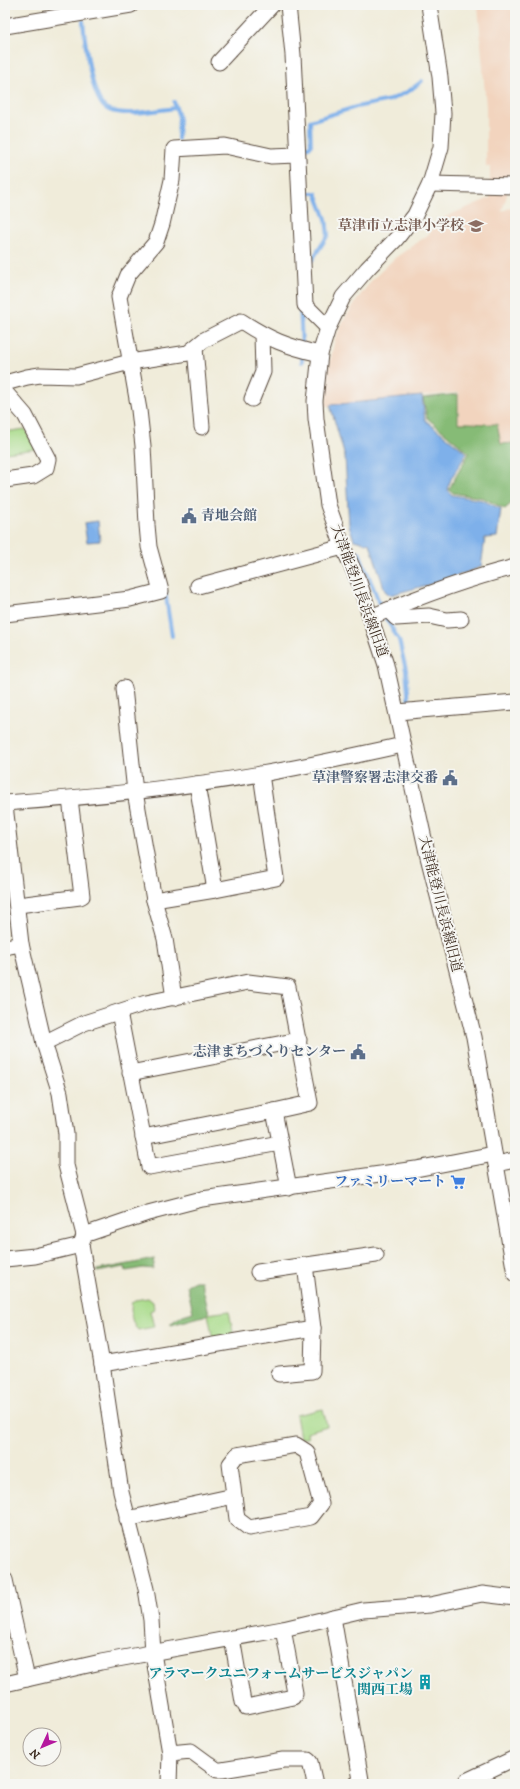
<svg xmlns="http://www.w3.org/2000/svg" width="520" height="1789" viewBox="0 0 520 1789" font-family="'IM FELL DW Pica','Noto Serif JP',serif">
<rect width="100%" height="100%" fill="#f6f6f2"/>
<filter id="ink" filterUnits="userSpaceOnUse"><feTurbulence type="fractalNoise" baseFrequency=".025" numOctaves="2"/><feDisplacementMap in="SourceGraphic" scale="8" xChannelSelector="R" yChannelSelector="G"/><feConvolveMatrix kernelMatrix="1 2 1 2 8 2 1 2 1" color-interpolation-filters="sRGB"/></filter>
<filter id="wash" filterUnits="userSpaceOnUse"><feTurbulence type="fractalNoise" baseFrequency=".012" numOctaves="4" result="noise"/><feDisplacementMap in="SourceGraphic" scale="16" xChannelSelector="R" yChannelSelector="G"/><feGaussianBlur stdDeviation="0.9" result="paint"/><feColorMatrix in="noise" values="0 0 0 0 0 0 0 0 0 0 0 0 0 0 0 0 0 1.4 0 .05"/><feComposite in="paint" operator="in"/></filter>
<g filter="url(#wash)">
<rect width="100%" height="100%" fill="#f0ecda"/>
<polygon fill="#f2d4be" points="478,5 515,5 515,174 508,174 507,195 502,211 515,206 515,458 459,433 459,392 326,406 329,367 335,339 345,318 359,297 372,280 395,258 428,235 445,217 490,198 490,167 486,167 486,107"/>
<g fill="#a9db8a" stroke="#728254">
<polygon points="25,429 36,449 5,453 5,432"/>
<path d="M148,1298L153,1302L154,1309L150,1311L154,1327L138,1330C131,1324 130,1311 132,1302L135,1300Z"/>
<polygon points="229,1311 234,1337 213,1340 208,1314"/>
<polygon points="323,1409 327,1426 307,1432 308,1438 300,1438 296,1415"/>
</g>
<g fill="#86bb76" stroke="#60724a">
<path d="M458,394V423C472,422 484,425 497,424L501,444L515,443V500L505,509L483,498L453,493L449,489L469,453L427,418L423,398Z"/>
<polygon points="155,1259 153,1269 143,1268 126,1271 125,1267 97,1272 97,1270"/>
<polygon points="195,1281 201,1281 209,1313 207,1315 171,1325 171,1323 183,1315 193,1312 187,1285"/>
</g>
<g fill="#7eb0ea" stroke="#5c6d84">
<polygon points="422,396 425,420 467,453 452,477 447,489 452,495 482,500 501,509 497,537 485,538 481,567 443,581 390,595 385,591 370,544 354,540 349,525 345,457 330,405"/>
<polygon points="98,521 100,541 87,542 84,523"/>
</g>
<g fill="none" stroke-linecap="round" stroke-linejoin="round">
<g stroke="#7eb0ea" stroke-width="4">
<path d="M83,21C85,39 90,103 109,110C127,117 157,110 176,108"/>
<polyline points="174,102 179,117 178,139"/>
<polyline points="302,151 302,149 311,146 310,121 356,107 390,100 409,91 422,81"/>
<polyline points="304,190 304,193 316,193 326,219 328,235 312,260 306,262"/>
<polyline points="300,305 302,346"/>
<polyline points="302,353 302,362"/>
<polyline points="359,552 381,607"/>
<polyline points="165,591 172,636"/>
<polyline points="385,617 399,640 406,670 409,704"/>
</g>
</g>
</g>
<g filter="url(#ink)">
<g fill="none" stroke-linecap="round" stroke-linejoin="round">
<g stroke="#56473a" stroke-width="17">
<g id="minor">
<polyline points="288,5 293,55 305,305 328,328"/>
<polyline points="429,5 440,77 443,113 441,147 430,184 415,215 397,238 367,269 343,297 328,328 320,354 315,401 316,419 328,505 343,547 359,582 386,665 428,857 474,1037 515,1274"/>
<polyline points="5,26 131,5"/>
<polyline points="219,62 272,5"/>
<polyline points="430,184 515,186"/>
<polyline points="195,348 202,427"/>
<path d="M5,383L27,377L40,375L76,376L130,362L188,353L204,340L241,321C268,339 288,347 320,354"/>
<polyline points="5,392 25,415 48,459 46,468 33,476 5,480"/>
<polyline points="252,399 263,372 262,334"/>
<polyline points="198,586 343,547"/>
<polyline points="388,610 396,618 429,616 447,620 461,619"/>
<polyline points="5,614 130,599 161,591 149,547 147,525 143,446 139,410 119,297 128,275 156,242 162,224 172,180 174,149 225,146 271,156 297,155"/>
<path d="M371,617C418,597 465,579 515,567"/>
<polyline points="124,688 135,792 154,900 165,939 174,998"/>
<polyline points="397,712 515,702"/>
<polyline points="197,784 215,890"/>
<path d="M5,803C91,797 176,789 261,774C309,766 356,755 403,745"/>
<polyline points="5,805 21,944 44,1043 60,1093 66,1134 66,1165 84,1235 81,1245 102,1364 121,1492 146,1589 151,1620 153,1653 170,1753 169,1784"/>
<polyline points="154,900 215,890 276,878 261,774"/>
<polyline points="18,905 80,897 82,896 70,799"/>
<polyline points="5,947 21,944"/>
<polyline points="119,1012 149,1167 280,1143"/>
<polyline points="44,1043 84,1023 146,1003 248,982 288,987 310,1103 274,1111"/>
<polyline points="130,1073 299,1040"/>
<polyline points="143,1137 274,1111 289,1188"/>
<polyline points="496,1164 515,1160"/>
<polyline points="84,1235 148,1213 202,1199 416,1169 494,1154"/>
<polyline points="5,1259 35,1256 81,1245"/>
<polyline points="258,1272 376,1255"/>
<polyline points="102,1364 313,1328"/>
<polyline points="279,1374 312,1371 313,1328 305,1265"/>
<polygon points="296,1445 307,1452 321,1504 311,1517 249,1528 237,1519 230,1464 237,1455"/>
<polyline points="127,1519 234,1496"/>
<polyline points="5,1580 27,1679"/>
<polyline points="333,1617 361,1780 359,1783 356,1784"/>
<polyline points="232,1638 243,1702 246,1707 293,1697 295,1693 283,1629"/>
<polyline points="5,1684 101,1662 283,1629 363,1610 430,1605 482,1594 515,1598"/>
<polyline points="170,1753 191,1751 217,1770 222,1770 283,1760 308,1760 310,1762 315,1784"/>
<polyline points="465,1784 466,1781 515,1758"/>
</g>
</g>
<use href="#minor" stroke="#fff" stroke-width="15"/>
</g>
</g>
<defs>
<g id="school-bare" transform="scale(1.2)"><path d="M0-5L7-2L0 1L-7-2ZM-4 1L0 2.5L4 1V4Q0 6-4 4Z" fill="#8d6e63" stroke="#f6f6f2" stroke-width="2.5" paint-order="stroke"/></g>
<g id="civic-bare" transform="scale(1.2)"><path d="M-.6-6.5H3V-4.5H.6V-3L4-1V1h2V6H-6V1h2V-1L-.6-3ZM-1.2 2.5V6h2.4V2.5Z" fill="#5c6f8a" stroke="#f6f6f2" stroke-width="2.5" paint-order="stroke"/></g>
<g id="supermarket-bare" transform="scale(1.2)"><path d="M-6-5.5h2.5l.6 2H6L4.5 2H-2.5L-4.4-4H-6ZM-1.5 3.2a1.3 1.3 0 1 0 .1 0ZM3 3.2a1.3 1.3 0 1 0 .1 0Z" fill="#3f7fe0" stroke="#f6f6f2" stroke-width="2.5" paint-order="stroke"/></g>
<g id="building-bare" transform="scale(1.2)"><path d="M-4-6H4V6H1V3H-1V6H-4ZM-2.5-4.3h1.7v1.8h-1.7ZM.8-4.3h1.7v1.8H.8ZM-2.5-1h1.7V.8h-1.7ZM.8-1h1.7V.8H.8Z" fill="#0f9aa8" stroke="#f6f6f2" stroke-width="2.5" paint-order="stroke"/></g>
</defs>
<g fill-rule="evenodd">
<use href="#school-bare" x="476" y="226"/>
<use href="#civic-bare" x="189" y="516"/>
<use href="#civic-bare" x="450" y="778"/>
<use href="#civic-bare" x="358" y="1052"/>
<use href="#supermarket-bare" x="458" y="1182"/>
<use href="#building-bare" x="425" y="1682"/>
</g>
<g text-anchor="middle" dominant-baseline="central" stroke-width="4" stroke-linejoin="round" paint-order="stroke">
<g font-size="14" font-weight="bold" fill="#785e54" stroke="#f6f6f2" text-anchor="end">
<text x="464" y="226">草津市立志津小学校</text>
</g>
<g font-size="14" font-weight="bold" fill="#4e5e75" stroke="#f6f6f2" text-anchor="end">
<text x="201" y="516" text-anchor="start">青地会館</text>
<text x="438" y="778">草津警察署志津交番</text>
<text x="346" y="1052">志津まちづくりセンター</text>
</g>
<g font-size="14" fill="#3b2a1e" stroke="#f6f6f2">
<text transform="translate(359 591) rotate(70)">大津能登川長浜線旧道</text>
<text transform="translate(440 904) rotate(76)">大津能登川長浜線旧道</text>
</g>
<g font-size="14" font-weight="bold" fill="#366cbe" stroke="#f6f6f2" text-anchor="end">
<text x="446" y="1182">ファミリーマート</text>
</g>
<g font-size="14" font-weight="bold" fill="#0d838f" stroke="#f6f6f2" text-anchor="end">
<text x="413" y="1674">アラマークユニフォームサービスジャパン<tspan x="413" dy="16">関西工場</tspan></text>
</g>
</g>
<rect width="520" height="1789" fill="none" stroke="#f6f6f2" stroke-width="20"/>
<g transform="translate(42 1747) rotate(226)"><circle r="19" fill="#f6f6f2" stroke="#aba49d"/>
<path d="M0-3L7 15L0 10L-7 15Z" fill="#b5179e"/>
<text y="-6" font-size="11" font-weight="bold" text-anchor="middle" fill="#3b2a1e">N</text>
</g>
</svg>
